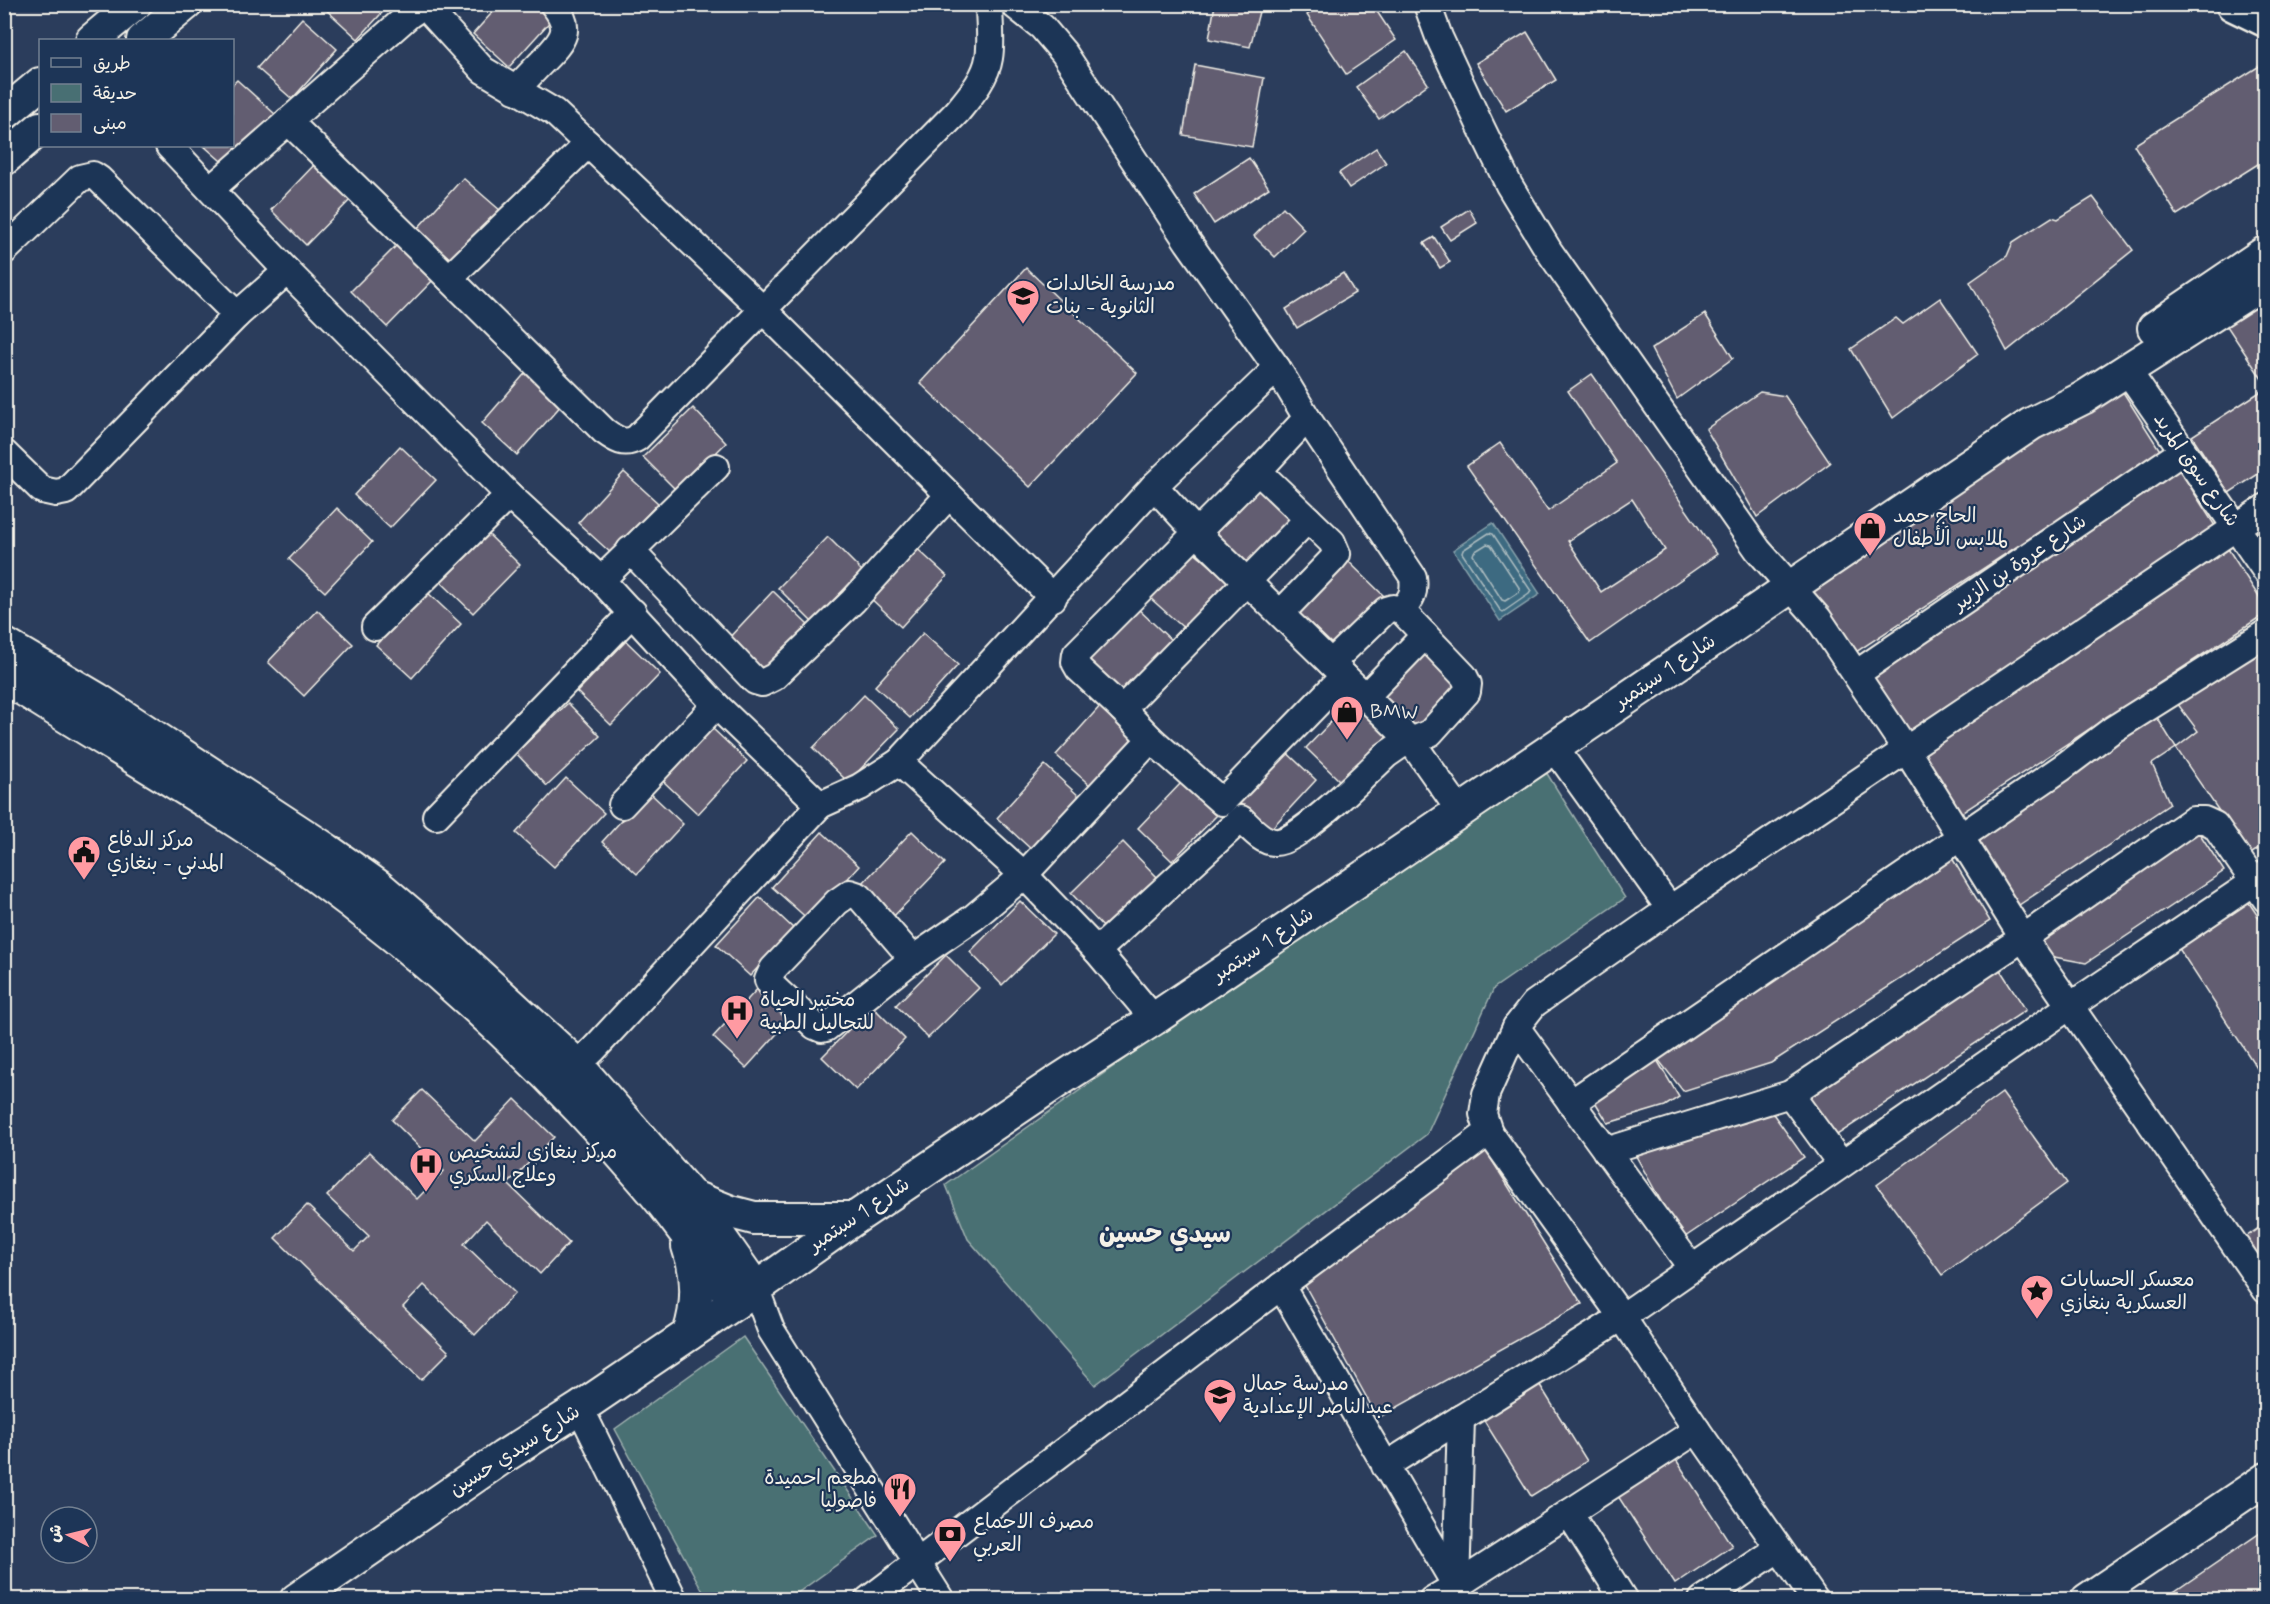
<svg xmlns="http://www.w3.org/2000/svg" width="2270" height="1604" viewBox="0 0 2270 1604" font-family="Mynerve,'Playpen Sans Arabic',sans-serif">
<rect width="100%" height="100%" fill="#2b3d5c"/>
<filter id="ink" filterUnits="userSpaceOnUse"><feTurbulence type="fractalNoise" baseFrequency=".0167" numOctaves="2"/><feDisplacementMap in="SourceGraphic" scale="12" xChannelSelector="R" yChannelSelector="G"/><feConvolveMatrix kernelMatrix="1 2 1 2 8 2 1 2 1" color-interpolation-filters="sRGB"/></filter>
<g filter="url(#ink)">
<g fill="#486f73" stroke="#9eb0ae" stroke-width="1.5">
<polygon points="1541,764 1625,898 1494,988 1427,1134 1095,1385 968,1239 946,1185"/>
<polygon points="743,1337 878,1535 789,1599 707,1599 615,1429"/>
</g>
<polygon fill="#3d6a81" stroke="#86a0aa" stroke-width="1.5" points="1493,523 1540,594 1500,621 1453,550"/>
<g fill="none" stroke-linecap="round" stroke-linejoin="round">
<g stroke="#abbbbf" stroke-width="1.5">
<polygon points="1489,533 1493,534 1531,591 1529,594 1503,612 1500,610 1462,553 1463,550"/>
<polygon points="1487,544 1491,545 1520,589 1519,592 1505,601 1502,600 1473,555 1474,552"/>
</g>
</g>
<g fill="#625d71" stroke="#f4f1e8" stroke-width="1.5" fill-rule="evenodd">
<polygon points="324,4 390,4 358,39 322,6"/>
<polygon points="500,4 545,4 556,15 509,67 473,34"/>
<polygon points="1215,4 1261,4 1250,47 1209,39"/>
<polygon points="1323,4 1372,4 1396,40 1346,74 1307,15"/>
<polygon points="302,18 337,49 292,99 257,68"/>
<polygon points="1527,32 1556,80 1506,111 1476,63"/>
<polygon points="1406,51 1428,84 1379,119 1356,87"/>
<polygon points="1195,65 1264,78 1252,147 1183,135"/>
<polygon points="2261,65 2266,72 2266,159 2177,215 2134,145"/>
<polygon points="237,80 275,114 228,167 204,146 232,146 232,85"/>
<polygon points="1376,148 1386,163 1349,188 1339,173"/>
<polygon points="1249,158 1269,188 1214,224 1194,194"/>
<polygon points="315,164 351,199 306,245 271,210"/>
<polygon points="463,178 501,211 455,263 417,229"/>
<polygon points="2093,197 2133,250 2007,351 1970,282 2007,256 2013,242 2052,217 2058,219"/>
<polygon points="1283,207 1304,229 1275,257 1254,236"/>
<polygon points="1469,209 1477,223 1450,240 1441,227"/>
<polygon points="1434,237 1450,262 1440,268 1424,243"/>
<polygon points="400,242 435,278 387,327 351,291"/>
<polygon points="1026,268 1137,373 1030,487 920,383"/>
<polygon points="1343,273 1355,293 1297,328 1286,309"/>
<polygon points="2266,287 2266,381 2264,382 2223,320"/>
<polygon points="1940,298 1978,354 1893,418 1851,349 1896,318 1903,324"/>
<polygon points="1705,314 1733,358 1677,399 1651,349"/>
<polygon points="528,370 564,402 517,455 482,423"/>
<path d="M1592,374L1717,554L1590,643L1467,466L1500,443L1548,511L1617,463L1568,391ZM1632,499L1665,550L1601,592L1568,541Z"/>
<polygon points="2118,384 2161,452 1853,654 1811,591"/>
<polygon points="2266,388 2266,469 2229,493 2192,436"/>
<polygon points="1760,392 1785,396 1830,463 1757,517 1706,429"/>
<polygon points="693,408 726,443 677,491 643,457"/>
<polygon points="400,446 436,480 390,528 354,495"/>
<polygon points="2174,461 2217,529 1909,731 1867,668"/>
<polygon points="624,472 658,503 612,554 578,523"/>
<polygon points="1257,482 1293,516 1249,564 1213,531"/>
<polygon points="337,508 372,542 325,592 289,559"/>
<polygon points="2266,515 2266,558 2246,528"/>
<polygon points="486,532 520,565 473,613 439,580"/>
<polygon points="828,537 862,571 812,622 778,588"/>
<polygon points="911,543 947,576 901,627 865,593"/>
<polygon points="2225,544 2266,608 2266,613 1960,814 1917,750"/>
<polygon points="1191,549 1229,582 1187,631 1149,597"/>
<polygon points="1345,558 1384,596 1335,647 1296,610"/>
<polygon points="426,591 461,624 412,678 376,645"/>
<polygon points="773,591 809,626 763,676 726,641"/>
<polygon points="1135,606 1172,641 1123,693 1087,658"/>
<polygon points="317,610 353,644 304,696 268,662"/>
<polygon points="923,633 958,665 910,718 875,686"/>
<polygon points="626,641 660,674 611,725 577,692"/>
<polygon points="2266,642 2266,844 2249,855 2176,748 2198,731 2174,699"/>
<polygon points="1425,648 1463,684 1414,736 1376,700"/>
<polygon points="864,695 899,729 848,782 813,748"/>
<polygon points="1353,699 1389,735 1342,783 1306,748"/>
<polygon points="568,703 600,736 547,786 516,753"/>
<polygon points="1102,704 1138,737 1093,788 1056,755"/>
<polygon points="2153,711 2176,748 2152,764 2170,804 2019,905 1972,837"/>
<polygon points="712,728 747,761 698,814 663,781"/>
<polygon points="1281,747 1316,780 1269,831 1234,798"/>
<polygon points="1045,765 1080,797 1032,850 997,818"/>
<polygon points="566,778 604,813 554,867 516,833"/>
<polygon points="1181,783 1216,816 1172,861 1138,828"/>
<polygon points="648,791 683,824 637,874 602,842"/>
<polygon points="2196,828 2224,871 2086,963 2049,956 2035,940"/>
<polygon points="912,831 945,863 893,917 861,885"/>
<polygon points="822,832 859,866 810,921 772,887"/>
<polygon points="1123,842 1158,878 1106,930 1071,893"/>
<polygon points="1949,853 1990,921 1771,1063 1683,1091 1653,1053"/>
<polygon points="760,897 794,929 750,976 716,945"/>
<polygon points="2247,900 2266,928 2266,1082 2178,947"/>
<polygon points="1020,901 1054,934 1002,985 970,952"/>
<polygon points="946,955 979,988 928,1038 896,1005"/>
<polygon points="1997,965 2026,1010 1831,1139 1802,1095"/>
<polygon points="760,986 793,1016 746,1068 713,1037"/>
<polygon points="872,1006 905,1039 856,1090 822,1057"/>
<polygon points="1653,1053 1679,1097 1665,1106 1608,1123 1592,1097"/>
<polygon points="422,1090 475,1141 515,1099 554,1137 508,1184 569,1243 540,1274 486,1220 464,1244 515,1293 475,1335 424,1285 403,1307 449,1352 421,1380 275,1238 307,1205 354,1251 369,1236 327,1196 369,1152 417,1199 444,1171 392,1120"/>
<polygon points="2002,1093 2067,1183 1942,1275 1877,1185"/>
<polygon points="1771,1111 1804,1157 1682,1239 1636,1156 1664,1141"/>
<polygon points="1483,1146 1582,1304 1378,1418 1303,1282"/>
<polygon points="2266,1223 2266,1276 2243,1239"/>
<polygon points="1538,1382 1587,1461 1531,1496 1483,1419"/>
<polygon points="1673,1455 1732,1546 1675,1584 1616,1493"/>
<polygon points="2266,1529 2266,1600 2162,1600"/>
</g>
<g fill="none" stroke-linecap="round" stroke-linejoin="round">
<g stroke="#f4f1e8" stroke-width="30">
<g id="minor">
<path d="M1013,4L1042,27L1064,53L1188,242L1277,368L1307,418L1413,577C1415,592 1412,599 1401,610"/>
<polyline points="1427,4 1439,37 1480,125 1509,185 1549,251 1758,550 1818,618 1907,751 2023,938 2266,1290"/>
<path d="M515,90C524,81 533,71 542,62C561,42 575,30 553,4"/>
<polyline points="288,121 449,278 588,144"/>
<polyline points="169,146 287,271 509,495 601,580 716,705 820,805 860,787 899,762 1154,486 1197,533 1411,741 1460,811"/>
<polyline points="211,189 409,15 424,5 483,70 554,112 588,144 762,309 1053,598"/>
<polyline points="4,251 80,178 93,175 99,179 237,315"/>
<path d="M449,278L604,431C615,439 624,446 637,438L957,112C970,96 986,78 989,58C992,41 989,22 989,4"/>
<polyline points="2127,370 2266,571"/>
<polyline points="4,453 42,490 56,493 66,491 237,315 287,271"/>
<polyline points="1258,471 1332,542 1337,554 1333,559 1281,613"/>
<polyline points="1154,486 1277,368"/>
<polyline points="1308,519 1122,709 1151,739 1222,802 1344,676"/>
<polyline points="630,550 755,681 762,683 774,677 853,601 949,495"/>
<polyline points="601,580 716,467"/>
<polyline points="375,627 509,495"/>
<polyline points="1856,674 2183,451"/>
<polyline points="1365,697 1425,635"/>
<polyline points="1122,709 1079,669 1075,662 1076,654 1258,471 1307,418"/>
<polyline points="899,762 1024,875 1097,951 1154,1019"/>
<polyline points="622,805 716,705"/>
<polyline points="436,816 633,612"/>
<polyline points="1670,909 2266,507"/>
<path d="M1097,951L1241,819C1251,828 1261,841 1274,842C1296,845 1368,772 1386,755L1399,746L1430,733L1467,692L1468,684L1464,676L1401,610L1393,608L1386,610L1331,663"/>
<polyline points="913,959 859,896 850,893 837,902 773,969 768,980 771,985 815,1026 822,1029 826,1028 913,959 973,918 1024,875 1151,739"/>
<polyline points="1516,1027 1691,1267"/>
<polyline points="577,1065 594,1049 820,805"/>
<polyline points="1790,1094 1841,1164"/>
<polyline points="1571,1103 2063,767 2112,730 2266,633"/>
<polyline points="1489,1132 1622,1317 1697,1430 1815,1600"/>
<polyline points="1606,1151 1790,1094 2023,938 2193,820 2204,820 2215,825 2266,899"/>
<polyline points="1281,1286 1456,1586"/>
<polyline points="755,1287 771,1330 941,1600"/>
<polyline points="580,1408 674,1600"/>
<polyline points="1385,1466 1622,1317 2070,1006 2266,874"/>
<polyline points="1569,1513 1624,1600"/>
<polyline points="1456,1586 1461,1418"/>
<polyline points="868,1600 1281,1286 1489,1132 1483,1114 1486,1094 1516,1027 1534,1004 1670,909 1554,747"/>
<polyline points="1432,1600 1456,1586 1697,1430"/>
<polyline points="1702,1600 1778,1549"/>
</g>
</g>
<g stroke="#f4f1e8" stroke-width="36">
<g id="major">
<polyline points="92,40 135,4"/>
<polyline points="143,40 186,4"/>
<polyline points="4,114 40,84"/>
<polyline points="4,159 40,128"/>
<polyline points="2154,328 2266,252"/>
<polyline points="4,644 97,699 327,850 378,886 432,932 577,1065 691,1196 755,1287"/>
<path d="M4,677C104,742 209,799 305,868C429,958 545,1065 645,1182C678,1220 706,1262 735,1303"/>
<polyline points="691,1196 731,1212 754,1218 855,1218"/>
<path d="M688,1246C699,1276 699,1304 689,1334"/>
<polyline points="296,1600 503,1457 580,1408 735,1303 855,1218 1055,1083 1154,1019 2031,424 2083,398 2266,281"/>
<polyline points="2087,1600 2266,1479"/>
</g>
</g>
<g stroke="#f4f1e8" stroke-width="38">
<polyline id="highway" points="2233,4 2266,20"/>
</g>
<use href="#minor" stroke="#1d3557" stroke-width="26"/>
<use href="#major" stroke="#1d3557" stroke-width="32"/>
<use href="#highway" stroke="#1d3557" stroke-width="33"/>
</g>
</g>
<defs>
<g id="school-pin" transform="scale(1.725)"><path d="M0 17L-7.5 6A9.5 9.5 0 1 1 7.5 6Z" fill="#ff9aa2" stroke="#1d3557"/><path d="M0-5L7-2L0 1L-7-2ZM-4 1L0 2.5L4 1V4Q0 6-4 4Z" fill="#111"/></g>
<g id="shop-pin" transform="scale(1.725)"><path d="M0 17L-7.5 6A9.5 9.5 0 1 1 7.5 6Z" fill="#ff9aa2" stroke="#1d3557"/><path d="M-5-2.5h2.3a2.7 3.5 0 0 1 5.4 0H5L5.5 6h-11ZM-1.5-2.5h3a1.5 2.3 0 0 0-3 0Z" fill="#111"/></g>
<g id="civic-pin" transform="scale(1.725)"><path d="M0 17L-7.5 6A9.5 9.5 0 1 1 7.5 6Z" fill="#ff9aa2" stroke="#1d3557"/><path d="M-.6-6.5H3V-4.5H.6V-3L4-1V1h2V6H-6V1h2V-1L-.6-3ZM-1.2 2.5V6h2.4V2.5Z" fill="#111"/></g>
<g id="hospital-pin" transform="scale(1.725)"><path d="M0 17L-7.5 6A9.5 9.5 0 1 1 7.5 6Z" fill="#ff9aa2" stroke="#1d3557"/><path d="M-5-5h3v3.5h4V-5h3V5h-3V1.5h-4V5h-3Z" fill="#111"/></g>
<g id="sight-pin" transform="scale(1.725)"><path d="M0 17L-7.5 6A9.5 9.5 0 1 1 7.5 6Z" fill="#ff9aa2" stroke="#1d3557"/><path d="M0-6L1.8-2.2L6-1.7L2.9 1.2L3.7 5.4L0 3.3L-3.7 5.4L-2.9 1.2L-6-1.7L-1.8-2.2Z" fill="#111"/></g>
<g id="restaurant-pin" transform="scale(1.725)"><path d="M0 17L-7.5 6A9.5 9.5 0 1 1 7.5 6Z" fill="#ff9aa2" stroke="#1d3557"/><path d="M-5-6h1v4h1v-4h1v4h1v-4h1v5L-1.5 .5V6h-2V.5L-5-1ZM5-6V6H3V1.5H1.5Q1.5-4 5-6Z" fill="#111"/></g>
<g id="bank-pin" transform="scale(1.725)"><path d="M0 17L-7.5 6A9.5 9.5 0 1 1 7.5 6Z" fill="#ff9aa2" stroke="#1d3557"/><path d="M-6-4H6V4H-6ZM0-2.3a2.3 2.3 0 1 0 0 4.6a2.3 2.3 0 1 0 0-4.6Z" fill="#111"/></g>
</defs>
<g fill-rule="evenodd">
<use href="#school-pin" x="1023" y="296"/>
<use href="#shop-pin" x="1870" y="528"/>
<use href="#shop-pin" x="1347" y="712"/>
<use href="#civic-pin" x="84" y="852"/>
<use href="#hospital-pin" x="737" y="1011"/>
<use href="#hospital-pin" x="426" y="1164"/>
<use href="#sight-pin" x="2037" y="1291"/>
<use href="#school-pin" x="1220" y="1395"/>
<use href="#restaurant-pin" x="900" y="1489"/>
<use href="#bank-pin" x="950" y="1534"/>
</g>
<g text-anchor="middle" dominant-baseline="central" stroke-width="4.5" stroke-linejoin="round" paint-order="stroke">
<g font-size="20" fill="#f4f1e8" stroke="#1d3557" text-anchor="start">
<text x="1046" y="284">مدرسة الخالدات<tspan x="1046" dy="23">الثانوية - بنات</tspan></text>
<text x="1893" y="516">الحاج حمد<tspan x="1893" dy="23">لملابس الأطفال</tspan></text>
<text x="1370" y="712">BMW</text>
<text x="107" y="840">مركز الدفاع<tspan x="107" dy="23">المدني - بنغازي</tspan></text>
<text x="760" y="1000">مختبر الحياة<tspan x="760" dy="23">للتحاليل الطبية</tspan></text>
<text x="449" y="1152">مركز بنغازي لتشخيص<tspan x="449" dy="23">وعلاج السكري</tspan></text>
<text x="2060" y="1280">معسكر الحسابات<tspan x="2060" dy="23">العسكرية بنغازي</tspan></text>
<text x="1243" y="1384">مدرسة جمال<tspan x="1243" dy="23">عبدالناصر الإعدادية</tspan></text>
<text x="877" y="1478" text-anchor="end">مطعم احميدة<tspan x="877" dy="23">فاصوليا</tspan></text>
<text x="973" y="1522">مصرف الاجماع<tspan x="973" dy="23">العربي</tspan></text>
</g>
<g font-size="20" fill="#f4f1e8" stroke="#1d3557">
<text transform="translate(2196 470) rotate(55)">شارع سوق المربد</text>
<text transform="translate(2020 563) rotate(-34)">شارع عروة بن الزبير</text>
<text transform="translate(1665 672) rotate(-34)">شارع 1 سبتمبر</text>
<text transform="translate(1263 945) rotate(-34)">شارع 1 سبتمبر</text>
<text transform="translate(859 1215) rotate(-34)">شارع 1 سبتمبر</text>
<text transform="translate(515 1451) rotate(-33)">شارع سيدي حسين</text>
</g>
<g font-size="26" font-weight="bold" fill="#f4f1e8" stroke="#1d3557">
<text x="1165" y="1235">سيدي حسين</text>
</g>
</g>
<rect width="2270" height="1604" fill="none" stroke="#1d3557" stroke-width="24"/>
<rect x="12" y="12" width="2246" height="1580" fill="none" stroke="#f4f1e8" stroke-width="2" filter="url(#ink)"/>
<rect x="39" y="39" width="195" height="108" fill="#1d3557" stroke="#738091" stroke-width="1.5"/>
<rect x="51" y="58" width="30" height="9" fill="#1d3557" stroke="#738091" stroke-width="1.5"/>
<text x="93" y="69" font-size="18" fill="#f4f1e8">طريق</text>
<rect x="51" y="84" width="30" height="18" fill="#486f73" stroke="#738091" stroke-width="1.5"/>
<text x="93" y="99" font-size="18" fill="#f4f1e8">حديقة</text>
<rect x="51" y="114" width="30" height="18" fill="#625d71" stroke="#738091" stroke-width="1.5"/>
<text x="93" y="129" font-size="18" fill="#f4f1e8">مبنى</text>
<g transform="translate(69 1535) rotate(277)"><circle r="28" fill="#1d3557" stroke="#738091" stroke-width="1.5"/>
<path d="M0-4.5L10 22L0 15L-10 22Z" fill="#ff9aa2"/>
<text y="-9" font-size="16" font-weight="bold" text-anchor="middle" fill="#f4f1e8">ش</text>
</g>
</svg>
